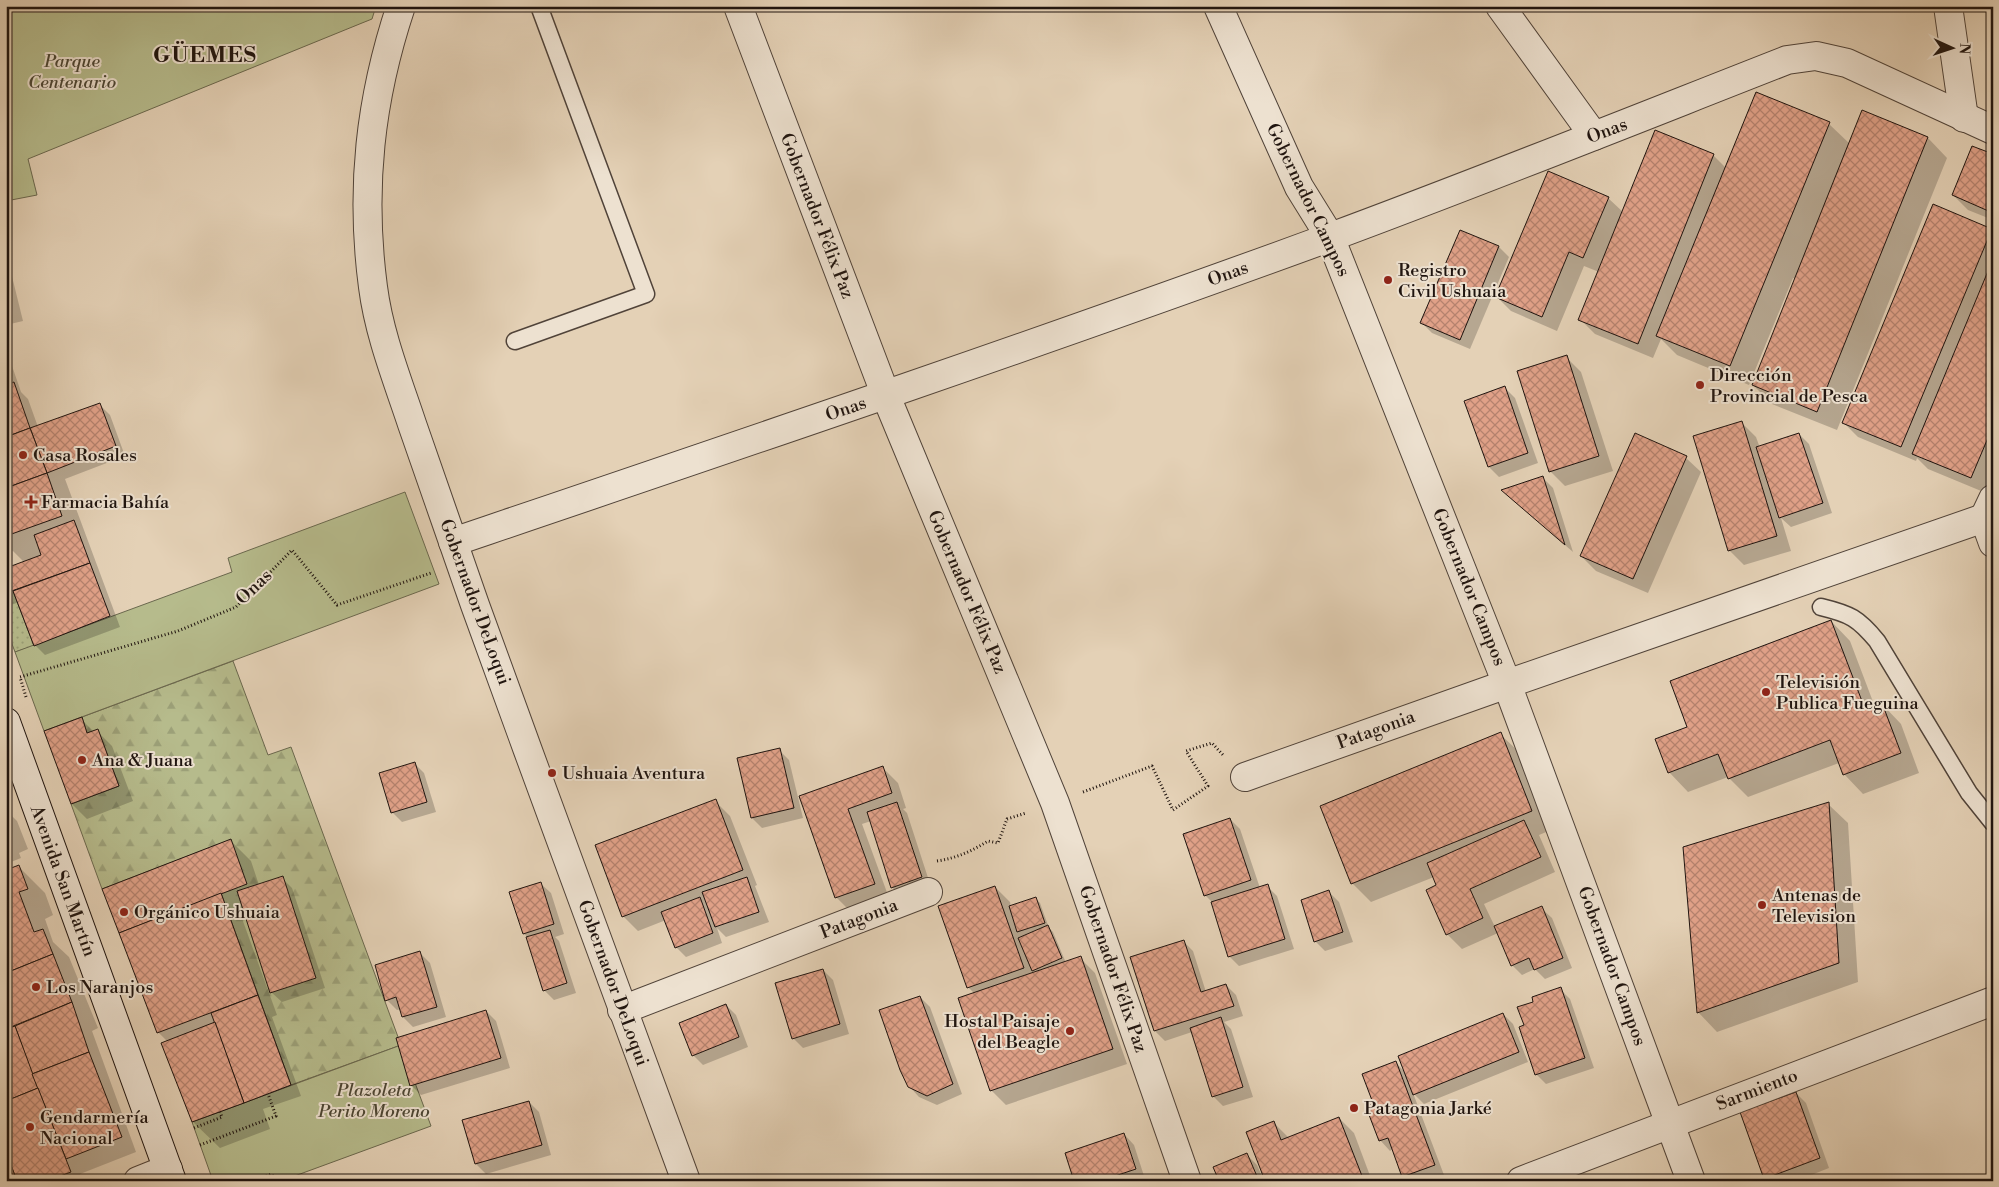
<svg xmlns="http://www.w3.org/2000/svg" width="1999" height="1187" viewBox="0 0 1999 1187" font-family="'Libre Bodoni',serif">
<defs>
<pattern id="grass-dots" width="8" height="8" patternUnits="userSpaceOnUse" patternTransform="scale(1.25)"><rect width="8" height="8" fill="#b6bb8c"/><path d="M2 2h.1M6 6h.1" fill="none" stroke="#9ca078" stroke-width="1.8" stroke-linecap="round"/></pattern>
<pattern id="forest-firs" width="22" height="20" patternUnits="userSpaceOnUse" patternTransform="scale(1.25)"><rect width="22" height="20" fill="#b6bb8c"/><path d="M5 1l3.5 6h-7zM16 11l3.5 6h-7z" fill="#9ca078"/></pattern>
<pattern id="building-cross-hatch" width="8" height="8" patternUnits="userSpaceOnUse" patternTransform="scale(1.25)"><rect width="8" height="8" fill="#e0a188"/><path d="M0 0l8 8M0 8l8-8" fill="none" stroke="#b5826e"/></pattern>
</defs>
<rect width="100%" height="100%" fill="#e4d1b6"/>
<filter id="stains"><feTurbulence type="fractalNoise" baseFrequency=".004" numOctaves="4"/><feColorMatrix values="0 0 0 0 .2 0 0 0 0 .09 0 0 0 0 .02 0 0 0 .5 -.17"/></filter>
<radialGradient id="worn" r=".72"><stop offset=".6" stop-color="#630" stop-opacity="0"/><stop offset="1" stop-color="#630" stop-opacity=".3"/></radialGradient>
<polygon fill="url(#grass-dots)" stroke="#6a684e" points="13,591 34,646 15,652 6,628 6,593"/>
<polygon fill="url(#forest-firs)" stroke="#6a684e" points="233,661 268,755 291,747 401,1045 291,1085 221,893 230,840 102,889 71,804 119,786 98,730 87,733 82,717"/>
<g fill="#b6bb8c" stroke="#6a684e">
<polygon points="6,6 376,6 372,19 362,23 28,159 37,195 6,201"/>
<polygon points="405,492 439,584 44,731 15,652 232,572 228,558"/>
<polygon points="401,1045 431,1126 281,1181 213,1181 192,1122"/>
</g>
<g fill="#0003">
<polygon points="1863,112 1928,138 1947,158 1837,430 1772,404 1753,385 1796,279 1793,278 1749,385 1677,355 1661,339 1653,358 1595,334 1580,319 1599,272 1584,266 1557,331 1511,311 1496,296 1608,198 1623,212 1713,155 1726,168 1829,124 1850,144"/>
<polygon points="1993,156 1993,220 1968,210 1953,195"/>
<polygon points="1991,230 1993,232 1993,476 1986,493 1928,469 1917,458 1916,461 1858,437 1843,422"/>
<polygon points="1460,231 1499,247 1509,257 1470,349 1432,333 1422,323"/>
<polygon points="6,252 23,321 6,325"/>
<polygon points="1566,357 1581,372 1613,471 1565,486 1550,471"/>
<polygon points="6,358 11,363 21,392 28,399 38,427 100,405 110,415 125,456 65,479 120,627 45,655 35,645 19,602 6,607 6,569 24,562 13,551 6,553"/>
<polygon points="1505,388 1515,398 1538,463 1499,477 1489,467 1466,402"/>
<polygon points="1741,422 1756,437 1760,448 1799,434 1809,444 1832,513 1791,527 1781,518 1791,551 1744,565 1729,550"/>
<polygon points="1686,458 1701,472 1648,593 1596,571 1581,556"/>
<polygon points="1543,478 1553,488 1573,552 1513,500"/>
<polygon points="1831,621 1850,641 1875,707 1882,704 1901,724 1919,773 1863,794 1844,774 1839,763 1748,797 1728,777 1688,792 1669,772 1688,727"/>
<polygon points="81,719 94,732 97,731 112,746 133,801 87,819 72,804"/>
<polygon points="1500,734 1520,753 1551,830 1539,835 1555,872 1484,904 1495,927 1541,908 1552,918 1572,968 1545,979 1535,969 1522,975 1512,965 1498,933 1462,949 1447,934 1438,885 1434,877 1371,902 1352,883"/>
<polygon points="779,750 789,760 803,818 762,828 752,818"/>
<polygon points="414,763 424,773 436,812 402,822 392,812"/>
<polygon points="883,768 898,783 906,808 903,809 907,813 931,887 902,897 892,887 871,821 862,824 889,898 851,912 836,897 801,796"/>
<polygon points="715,801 730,816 757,885 755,886 769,922 726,937 717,928 722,943 686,957 676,947 666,920 638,931 623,916"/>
<polygon points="1828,804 1848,823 1858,982 1717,1032 1698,1012"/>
<polygon points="6,810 17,821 28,849 19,853 21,858 6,864"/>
<polygon points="1230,819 1240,829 1260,888 1267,886 1277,896 1294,949 1239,966 1229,956 1212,902 1205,895"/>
<polygon points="231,841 251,861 259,885 282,878 292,888 325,988 282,1002 271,992 245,911 240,913 277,1015 272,1017 301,1096 263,1109 270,1129 220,1148 193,1122 168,1042 158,1032"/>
<polygon points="18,866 45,893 53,915 45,919 53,942 69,957 98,1028 92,1031 136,1152 80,1174 82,1181 6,1181 6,869 7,871"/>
<polygon points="540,883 551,893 564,934 555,937 559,941 576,993 554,1000 544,990 529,938 524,934 511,893"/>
<polygon points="995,887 1010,902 1011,907 1036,899 1040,903 1049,928 1053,932 1066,963 1080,958 1095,973 1127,1064 1006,1105 991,1090 975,994 968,987"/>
<polygon points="1329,892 1339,902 1353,942 1325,951 1315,941"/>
<polygon points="1183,941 1193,951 1206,992 1226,985 1236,995 1243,1016 1224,1022 1231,1029 1253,1097 1223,1106 1213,1096 1192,1032 1165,1041 1155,1031 1131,958"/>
<polygon points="420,953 430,963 446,1017 413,1027 403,1017 401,1009 397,1010 387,1000"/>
<polygon points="823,970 833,980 849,1034 803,1048 793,1038"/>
<polygon points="1560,989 1570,999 1594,1068 1546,1084 1536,1074 1525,1026 1535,1002"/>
<polygon points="920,997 930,1007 962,1094 937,1105 919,1097 909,1086"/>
<polygon points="726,1005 736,1015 748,1047 703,1065 693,1055"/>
<polygon points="486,1011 496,1021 510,1068 421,1095 411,1085"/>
<polygon points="1503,1014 1513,1024 1528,1062 1424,1104 1413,1093 1444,1175 1428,1181 1407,1181 1403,1176 1393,1149 1390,1151 1380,1140 1375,1104 1395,1062 1405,1072"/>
<polygon points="1796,1093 1806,1103 1829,1168 1796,1181 1768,1181 1765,1178"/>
<polygon points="529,1102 539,1112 551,1155 486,1174 476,1164 464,1121"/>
<polygon points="1339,1118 1354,1133 1372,1181 1266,1181 1274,1123 1289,1138"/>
<polygon points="1124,1134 1134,1145 1145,1179 1140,1181 1075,1181"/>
<polygon points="1247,1155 1257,1165 1264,1181 1220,1181"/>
</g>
<g fill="url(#building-cross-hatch)" stroke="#1f140f">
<polygon points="1756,92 1830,122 1730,366 1656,336"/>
<polygon points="1862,110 1928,137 1817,412 1752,385"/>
<polygon points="1655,130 1714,154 1638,344 1578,320"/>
<polygon points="1972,146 1993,154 1993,213 1952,195"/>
<polygon points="1548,171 1609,197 1583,258 1569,252 1542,317 1495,297"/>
<polygon points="1933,204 1992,229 1901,447 1842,423"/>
<polygon points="1460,230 1499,246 1460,340 1420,323"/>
<polygon points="1993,259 1993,426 1971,478 1912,454"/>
<polygon points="1567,355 1599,456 1549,472 1517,371"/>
<polygon points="14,382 30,428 6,437 6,385"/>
<polygon points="1505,386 1528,453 1488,467 1464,401"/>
<polygon points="100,403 116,446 47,473 30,428"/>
<polygon points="1742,421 1777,536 1728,551 1693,436"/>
<polygon points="30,428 47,473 6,488 6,437"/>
<polygon points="1635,433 1687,456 1633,579 1580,556"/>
<polygon points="1799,433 1823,503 1779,518 1756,447"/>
<polygon points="47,473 62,516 6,536 6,488"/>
<polygon points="1543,476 1565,545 1501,490"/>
<polygon points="74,520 90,563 6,593 6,568 41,555 34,535"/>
<polygon points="90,563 110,616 34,646 13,591"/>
<polygon points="1831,620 1865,709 1882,703 1901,753 1843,775 1830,740 1728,779 1718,754 1668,773 1655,739 1687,727 1670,681"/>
<polygon points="82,717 87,733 98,729 119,786 71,804 44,731"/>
<polygon points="1501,732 1532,811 1351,884 1320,806"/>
<polygon points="780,748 794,808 751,818 737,758"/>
<polygon points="415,762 427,802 391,813 379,773"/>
<polygon points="883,766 892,793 848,809 875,884 835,898 799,796"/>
<polygon points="716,799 743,870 622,917 595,845"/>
<polygon points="897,802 922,877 891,888 867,812"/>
<polygon points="1829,802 1839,963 1697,1013 1683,847"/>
<polygon points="1230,818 1251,880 1204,896 1183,834"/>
<polygon points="1524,820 1541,857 1470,889 1483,918 1446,935 1426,890 1436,885 1427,863"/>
<polygon points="231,839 247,884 119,933 102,889"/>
<polygon points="19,865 28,889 19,892 34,932 43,929 53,954 6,973 6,870"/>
<polygon points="283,876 316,978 270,993 237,891"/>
<polygon points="747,877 759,912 715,927 702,892"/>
<polygon points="541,882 554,924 523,934 509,892"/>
<polygon points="1268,884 1285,939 1228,957 1211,902"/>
<polygon points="995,886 1024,968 967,988 938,906"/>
<polygon points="1329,890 1343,932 1314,942 1301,900"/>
<polygon points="221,893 258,995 157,1033 119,933"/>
<polygon points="700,897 713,933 675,948 661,912"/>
<polygon points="1036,897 1045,923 1017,932 1009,906"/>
<polygon points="1542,906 1563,958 1534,970 1529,958 1511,966 1494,926"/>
<polygon points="1048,925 1062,958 1032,971 1018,938"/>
<polygon points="550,930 567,983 543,991 526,937"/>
<polygon points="1184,940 1201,992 1226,984 1234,1006 1154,1031 1130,957"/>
<polygon points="420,951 437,1007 402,1017 396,997 385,1001 375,965"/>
<polygon points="53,954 72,1002 6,1029 6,973"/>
<polygon points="1081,956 1113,1049 990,1091 958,998"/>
<polygon points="823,969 840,1024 792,1039 775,983"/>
<polygon points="1561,987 1585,1058 1535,1075 1519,1027 1524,1025 1517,1007 1533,1002 1532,997"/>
<polygon points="258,995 291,1085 244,1103 211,1013"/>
<polygon points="920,996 953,1084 927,1096 908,1087 900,1070 879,1010"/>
<polygon points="72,1002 89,1052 32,1074 15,1026"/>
<polygon points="726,1004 739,1037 692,1056 679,1023"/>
<polygon points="486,1010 501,1058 410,1086 396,1038"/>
<polygon points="1503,1013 1519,1052 1413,1095 1398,1056"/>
<polygon points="1221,1017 1243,1087 1212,1097 1190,1028"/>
<polygon points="215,1022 244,1103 192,1122 161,1043"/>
<polygon points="15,1026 38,1088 6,1101 6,1029"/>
<polygon points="89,1052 122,1137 66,1159 32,1074"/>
<polygon points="1396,1061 1435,1165 1402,1177 1388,1138 1379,1141 1366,1107 1373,1103 1362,1074"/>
<polygon points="38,1088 71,1172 47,1181 17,1181 6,1152 6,1101"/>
<polygon points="1796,1092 1820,1158 1764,1179 1740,1112"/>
<polygon points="529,1101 542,1145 475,1164 462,1120"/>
<polygon points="1339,1117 1364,1181 1265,1181 1246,1132 1274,1121 1281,1140"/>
<polygon points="1124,1133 1136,1169 1100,1181 1074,1181 1065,1153"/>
<polygon points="6,1152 17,1181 6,1181"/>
<polygon points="1247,1153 1259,1181 1219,1181 1213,1167"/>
</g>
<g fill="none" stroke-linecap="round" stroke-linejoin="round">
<g stroke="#504339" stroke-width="19">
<g id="lane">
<polyline points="515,341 646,294 539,6"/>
<path d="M1821,607C1850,614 1858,618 1877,641L1969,793L1993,823"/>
</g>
</g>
<g stroke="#504339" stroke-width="30">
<g id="street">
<path d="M401,6C370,99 360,189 373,287C379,334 397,379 412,424C433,484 454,545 475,605C545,797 614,989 686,1181"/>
<polyline points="738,6 886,396 1055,803 1187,1181"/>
<polyline points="1218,6 1299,187 1330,237 1507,684 1691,1181"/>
<polyline points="1500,6 1594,136"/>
<polyline points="1948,6 1964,118"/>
<polyline points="1993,499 1984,518 1993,543"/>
<path d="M453,542C745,443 1038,344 1328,238C1482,181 1634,120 1787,60L1816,56L1847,63L1993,130"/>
<polyline points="1245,777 1507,684 1984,518"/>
<polyline points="622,1010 928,892"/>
<polyline points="138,1181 168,1169"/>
<polyline points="1521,1181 1993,1001"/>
</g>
</g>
<g stroke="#1f140f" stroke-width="30">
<polyline id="secondary" points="6,722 172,1181"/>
</g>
<g stroke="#1f140f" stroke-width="3" stroke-dasharray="1 2.5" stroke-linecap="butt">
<polyline points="26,697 20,677 178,631 236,607 292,550 337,605 431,573"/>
<polyline points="1083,792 1152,766 1173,810 1208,786 1186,751 1212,743 1223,755"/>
<path d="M937,861C957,858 972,851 988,841L998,843L1007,819L1026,813"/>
<polyline points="194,1128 222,1117 220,1112"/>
<polyline points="200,1145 276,1116 268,1094"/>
<polyline points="253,1181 272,1174 274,1181"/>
</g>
<use href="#lane" stroke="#ede1d0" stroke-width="16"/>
<use href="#street" stroke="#ede1d0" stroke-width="28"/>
<use href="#secondary" stroke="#ede1d0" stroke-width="28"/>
</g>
<g fill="#8f2418" stroke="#ede1d0" stroke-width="2">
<circle cx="1388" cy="280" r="5"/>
<circle cx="1700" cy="385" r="5"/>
<circle cx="23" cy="455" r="5"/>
<path d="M28.5 494.5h5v5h5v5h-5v5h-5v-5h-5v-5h5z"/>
<circle cx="1766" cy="692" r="5"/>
<circle cx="82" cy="760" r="5"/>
<circle cx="552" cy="773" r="5"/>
<circle cx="1762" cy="905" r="5"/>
<circle cx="124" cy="912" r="5"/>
<circle cx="36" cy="987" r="5"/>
<circle cx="1070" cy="1031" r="5"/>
<circle cx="1354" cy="1108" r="5"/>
<circle cx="30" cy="1127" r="5"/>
</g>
<g text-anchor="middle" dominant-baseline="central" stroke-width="4" stroke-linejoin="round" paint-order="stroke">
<g font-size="18" font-style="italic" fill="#4c4634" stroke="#ede1d0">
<text x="72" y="61">Parque<tspan x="72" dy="21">Centenario</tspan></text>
<text x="374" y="1090">Plazoleta<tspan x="374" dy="21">Perito Moreno</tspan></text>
</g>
<g font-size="18" fill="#1f140f" stroke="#ede1d0">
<text transform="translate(1607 131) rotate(-21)">Onas</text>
<text transform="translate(1308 200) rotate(64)">Gobernador Campos</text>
<text transform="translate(817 216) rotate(69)">Gobernador Félix Paz</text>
<text transform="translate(1228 274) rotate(-20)">Onas</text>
<text transform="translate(846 409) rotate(-19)">Onas</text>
<text transform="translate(254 587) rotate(-44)">Onas</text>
<text transform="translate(1469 587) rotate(68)">Gobernador Campos</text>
<text transform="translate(967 592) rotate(67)">Gobernador Félix Paz</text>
<text transform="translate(475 602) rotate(70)">Gobernador DeLoqui</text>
<text transform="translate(1376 730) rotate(-20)">Patagonia</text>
<text transform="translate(63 881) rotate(70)">Avenida San Martín</text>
<text transform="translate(859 919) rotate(-21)">Patagonia</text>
<text transform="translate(1612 966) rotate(70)">Gobernador Campos</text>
<text transform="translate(1113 969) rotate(71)">Gobernador Félix Paz</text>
<text transform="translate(613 983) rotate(70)">Gobernador DeLoqui</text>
<text transform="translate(1757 1090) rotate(-21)">Sarmiento</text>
</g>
<g font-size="18" fill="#1f140f" stroke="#ede1d0" text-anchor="start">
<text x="1398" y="270">Registro<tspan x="1398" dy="21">Civil Ushuaia</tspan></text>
<text x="1710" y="375">Dirección<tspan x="1710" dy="21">Provincial de Pesca</tspan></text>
<text x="33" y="455">Casa Rosales</text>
<text x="41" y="502">Farmacia Bahía</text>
<text x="1776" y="682">Televisión<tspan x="1776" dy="21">Publica Fueguina</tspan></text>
<text x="92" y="760">Ana &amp; Juana</text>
<text x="562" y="773">Ushuaia Aventura</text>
<text x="1772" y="895">Antenas de<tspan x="1772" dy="21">Television</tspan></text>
<text x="134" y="912">Orgánico Ushuaia</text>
<text x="46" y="987">Los Naranjos</text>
<text x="1060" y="1021" text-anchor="end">Hostal Paisaje<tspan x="1060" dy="21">del Beagle</tspan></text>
<text x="1364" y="1108">Patagonia Jarké</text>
<text x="40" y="1117">Gendarmería<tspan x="40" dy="21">Nacional</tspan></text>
</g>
<g font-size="22" font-weight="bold" letter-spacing="1" fill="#1f140f" stroke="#ede1d0">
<text x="205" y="55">GÜEMES</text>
</g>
</g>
<rect width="1999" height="1187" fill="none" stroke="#e4d1b6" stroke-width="25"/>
<rect x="8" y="8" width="1984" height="1172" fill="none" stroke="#1f140f" stroke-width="2.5"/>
<rect x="12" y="12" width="1974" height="1162" fill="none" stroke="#1f140f"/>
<g transform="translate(1952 48) rotate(93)" stroke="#ede1d0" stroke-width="4" paint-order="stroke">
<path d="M0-4L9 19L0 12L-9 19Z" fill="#1f140f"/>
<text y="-8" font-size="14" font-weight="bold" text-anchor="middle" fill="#1f140f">N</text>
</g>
<rect width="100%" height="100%" filter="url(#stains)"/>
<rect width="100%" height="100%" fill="url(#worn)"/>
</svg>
